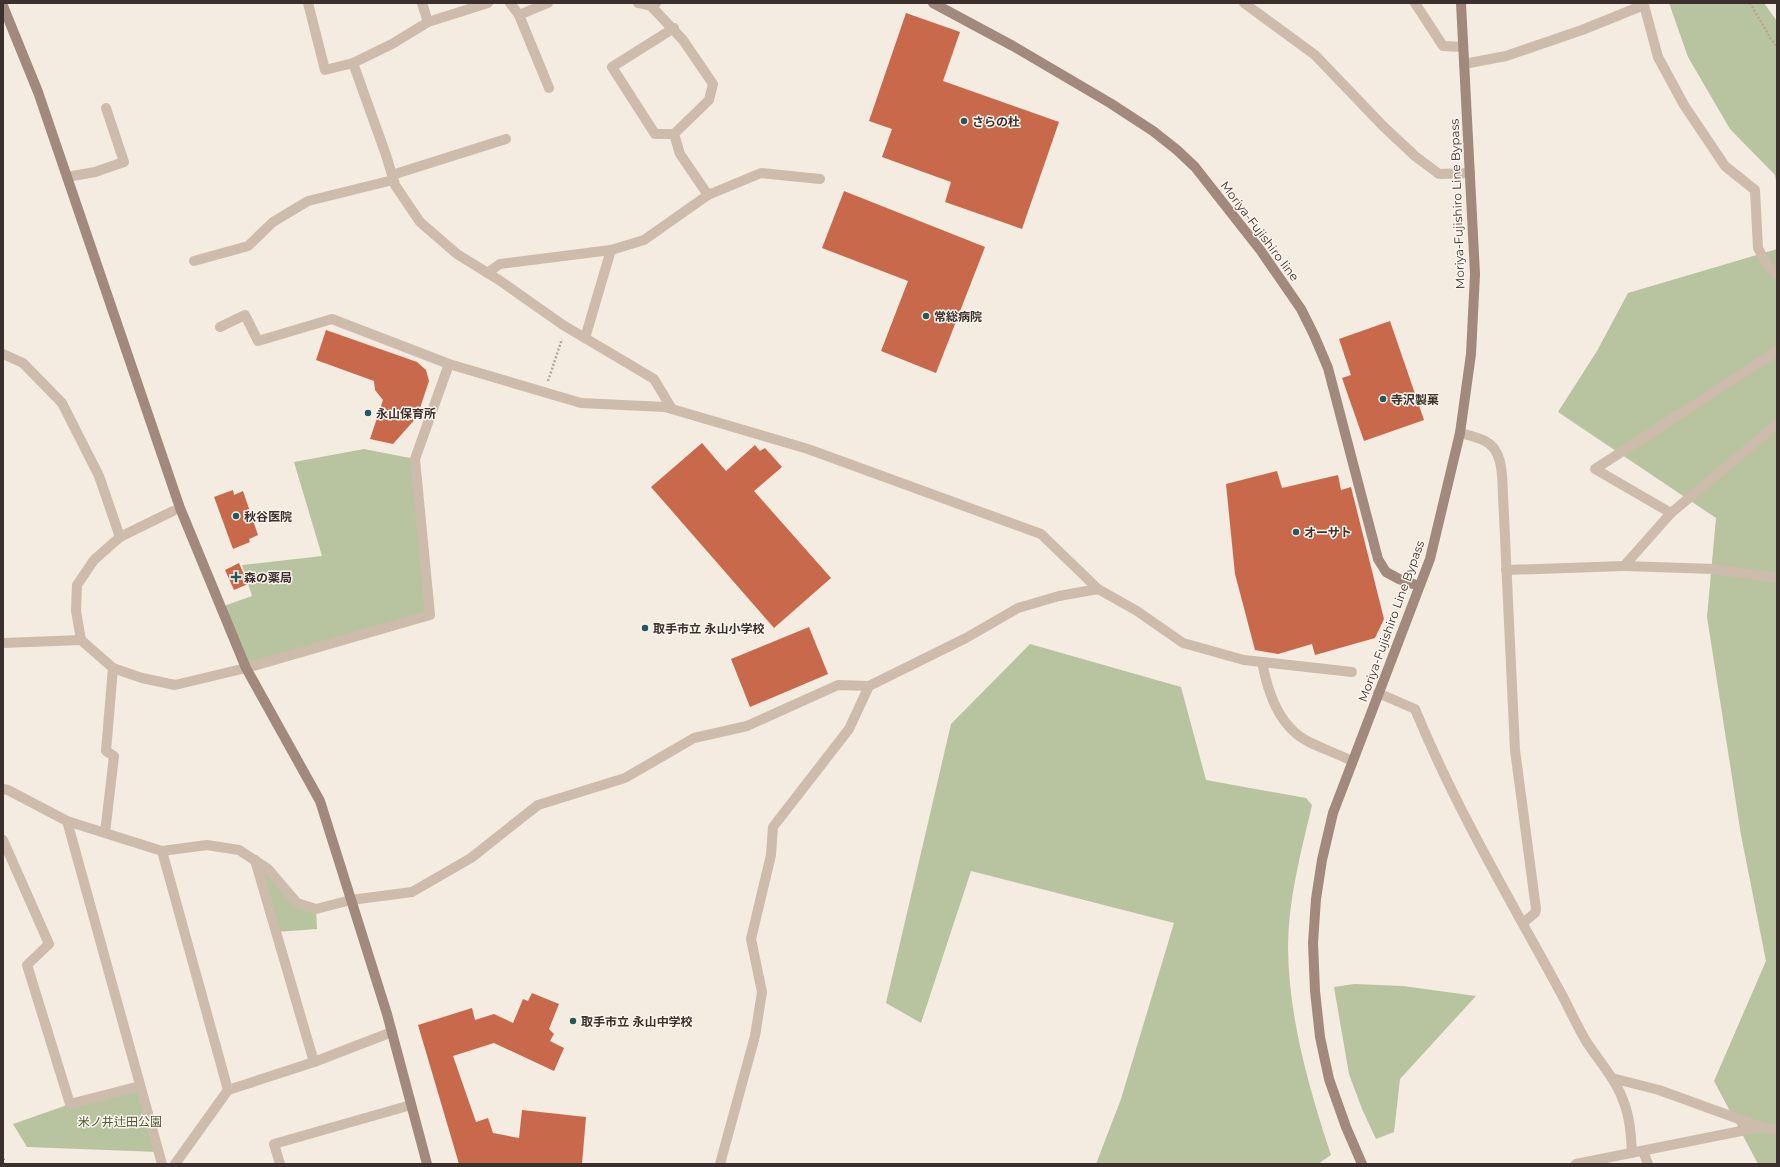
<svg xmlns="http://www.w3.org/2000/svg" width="1780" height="1167" viewBox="0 0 1780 1167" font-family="Montserrat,'Noto Sans JP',sans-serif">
<rect width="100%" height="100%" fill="#f4ebe1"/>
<g fill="#b8c4a0">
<polygon points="1669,3 1764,3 1777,21 1777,187 1775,175 1730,129 1688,57"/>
<polygon points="1777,249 1777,1164 1758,1164 1714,1081 1766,961 1741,835 1707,617 1716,518 1558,412 1597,351 1628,293"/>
<polygon points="364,449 415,459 430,615 246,668 221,607 252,596 242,565 322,556 294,462"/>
<path d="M1030,644L1181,687L1206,780L1306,798L1312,805C1301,852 1288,900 1288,948C1289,1020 1309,1088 1331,1155L1318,1164H1096L1121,1099L1174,923L971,871L921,1023L886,1003L951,724Z"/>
<polygon points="255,860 297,903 316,909 317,929 276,932"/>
<polygon points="1354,984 1403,986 1476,996 1400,1079 1394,1132 1376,1139 1362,1109 1349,1074 1334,987"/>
<polygon points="140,1086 159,1152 27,1147 13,1124 70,1104"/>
</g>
<g fill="#c8694b">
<polygon points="906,13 960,32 943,81 1059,122 1022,229 945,202 951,182 882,157 892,129 869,121"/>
<polygon points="844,191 985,247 936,373 881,351 908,281 822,248"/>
<polygon points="1390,321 1424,420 1364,441 1342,378 1351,375 1339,339"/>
<polygon points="326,330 417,362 426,370 429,381 417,417 393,444 370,439 383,400 375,390 374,381 316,360"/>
<polygon points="702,443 726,471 755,445 760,451 765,448 782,467 754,491 831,578 774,628 651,487"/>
<polygon points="1277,471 1282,488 1338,475 1341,490 1351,487 1384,619 1375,638 1315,655 1312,644 1278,654 1255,650 1235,574 1226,484"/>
<polygon points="233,490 234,495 243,491 258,535 249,539 250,542 233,549 214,497"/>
<polygon points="239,563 248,584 234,590 225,570"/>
<polygon points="809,627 828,674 750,707 731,659"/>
<polygon points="532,993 559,1004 549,1029 554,1034 550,1041 564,1048 554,1071 494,1043 453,1056 476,1122 488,1118 493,1133 519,1138 522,1110 586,1117 582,1164 459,1164 418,1025 472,1008 475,1020 494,1014 513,1023 523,999 528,1001"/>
</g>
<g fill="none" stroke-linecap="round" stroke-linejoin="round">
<g stroke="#b9a596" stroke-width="2.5" stroke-dasharray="2 2" stroke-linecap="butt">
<polyline points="1750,3 1771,39 1777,46"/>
<polyline points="548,381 562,339"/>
</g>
<g stroke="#cdbbac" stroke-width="10">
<polyline points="309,3 308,3 325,70 353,63 386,155 395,185 420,222 457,254 499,280 563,325 654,379 672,409"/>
<polyline points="422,3 428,22 488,3"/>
<polyline points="510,3 519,15 548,3"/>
<polyline points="638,3 651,6 656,3"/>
<polyline points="1244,3 1315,55 1383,126 1415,156 1439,174 1470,173"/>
<polyline points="1415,3 1443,46 1463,47"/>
<polyline points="651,6 683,40 713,84 709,100 674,134 680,154 708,195"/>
<polyline points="519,15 549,88"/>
<polyline points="674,28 612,67 655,134 674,134"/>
<polyline points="353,63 392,44 428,22"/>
<polyline points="1464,64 1506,56 1582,30 1644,5 1658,57 1684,105 1725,166 1755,190 1758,248 1767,265 1777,275"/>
<polyline points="392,175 506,139"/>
<polyline points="67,177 95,172 124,162 106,108"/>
<polyline points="611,250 644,240 708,195 761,173 820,179"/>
<polyline points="194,261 248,246 273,222 308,201 393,180"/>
<polyline points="487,273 500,264 611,250 585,338"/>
<polyline points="220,327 245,315 258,341 332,319 449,364"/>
<polyline points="3,354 23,363 62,403 99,476 120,537"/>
<path d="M1460,433C1468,435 1477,437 1485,441C1504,450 1502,478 1503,495L1515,750L1536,909L1535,913L1523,923"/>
<polyline points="173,511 120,537 94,560 77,585 76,611 81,640 113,668 142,678 175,685 246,668 430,615 415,459 449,364 581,403 665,407 808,449 1041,534 1098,589"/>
<polyline points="1671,513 1595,469 1777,351"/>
<polyline points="1624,566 1714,569 1777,578"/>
<polyline points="1506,570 1624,566 1671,513 1777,424"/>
<polyline points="3,643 81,640"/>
<path d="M1262,662C1268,693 1279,727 1309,742C1323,749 1338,754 1352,761"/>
<path d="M1378,693L1415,709C1456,809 1511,901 1562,995C1570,1010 1577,1026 1586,1041C1598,1060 1615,1078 1623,1100C1630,1117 1631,1135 1632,1153"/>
<polyline points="3,789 8,790 67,821 162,851 207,845 239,850 268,869 297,903 316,909 351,900 412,892 471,858 538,805 625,778 694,738 747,726 838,685 869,686 966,638 1018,608 1059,596 1098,589 1137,611 1183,643 1244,660 1352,672"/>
<polyline points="67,821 162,1164"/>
<polyline points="105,833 114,756 106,751 113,668"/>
<polyline points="3,840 49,944 27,965 70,1104 140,1086"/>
<polyline points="162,851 228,1090"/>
<polyline points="255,860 314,1062"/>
<polyline points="1612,1078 1659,1090 1761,1127 1777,1130"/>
<polyline points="1643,1151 1648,1164"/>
<polyline points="175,1164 228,1090 314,1062 392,1032"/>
<polyline points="280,1164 274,1144 411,1105"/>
<polyline points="720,1164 755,1036 762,992 751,939 771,855 773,827 849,729 869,686"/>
<polyline points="1576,1164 1761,1127"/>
</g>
<g stroke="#a18a7d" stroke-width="10">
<polyline points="933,3 1013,46 1110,103 1153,131 1177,150 1195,167 1261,251 1301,309 1314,335 1328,368 1378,559 1386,572 1399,579 1419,586"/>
<polyline points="3,6 38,92 180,508 246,668 320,801 387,1014 427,1164"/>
<polyline points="1362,1164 1346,1127 1329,1079 1320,1037 1315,991 1313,943 1316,899 1322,860 1333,813 1430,559 1460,433 1471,354 1475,274 1461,3"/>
</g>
<polyline stroke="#3b302b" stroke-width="3" stroke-dasharray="1 3" stroke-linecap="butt" points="3,1159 4,1164"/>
</g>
<g fill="#1f5a5e" stroke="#fbf5ee" stroke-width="1.5">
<circle cx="964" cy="121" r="4"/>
<circle cx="926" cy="316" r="4"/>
<circle cx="1383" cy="399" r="4"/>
<circle cx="368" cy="413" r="4"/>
<circle cx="236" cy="516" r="4"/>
<circle cx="1296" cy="532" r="4"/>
<path d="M234 571h4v4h4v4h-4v4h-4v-4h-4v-4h4z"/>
<circle cx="645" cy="628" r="4"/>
<circle cx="573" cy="1021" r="4"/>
</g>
<g text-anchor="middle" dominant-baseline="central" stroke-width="3" stroke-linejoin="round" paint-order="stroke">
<g font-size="12" font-weight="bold" fill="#3b302b" stroke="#fbf5ee" text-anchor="start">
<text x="972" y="121">さらの杜</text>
<text x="934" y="316">常総病院</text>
<text x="1391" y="399">寺沢製菓</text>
<text x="376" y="413">永山保育所</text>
<text x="244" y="516">秋谷医院</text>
<text x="1304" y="532">オーサト</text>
<text x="244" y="577">森の薬局</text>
<text x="653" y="628">取手市立 永山小学校</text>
<text x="581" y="1021">取手市立 永山中学校</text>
</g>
<g font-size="12" fill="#3b302b" stroke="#fbf5ee">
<text transform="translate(1457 204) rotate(-92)">Moriya-Fujishiro Line Bypass</text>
<text transform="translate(1260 231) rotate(53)">Moriya-Fujishiro line</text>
<text transform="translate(1391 621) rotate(-70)">Moriya-Fujishiro Line Bypass</text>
</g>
<g font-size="12" fill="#4a5a2e" stroke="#fbf5ee">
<text x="120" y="1121">米ノ井辻田公園</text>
</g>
</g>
<rect width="1780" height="1167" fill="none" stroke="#3b302b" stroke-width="8"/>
</svg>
